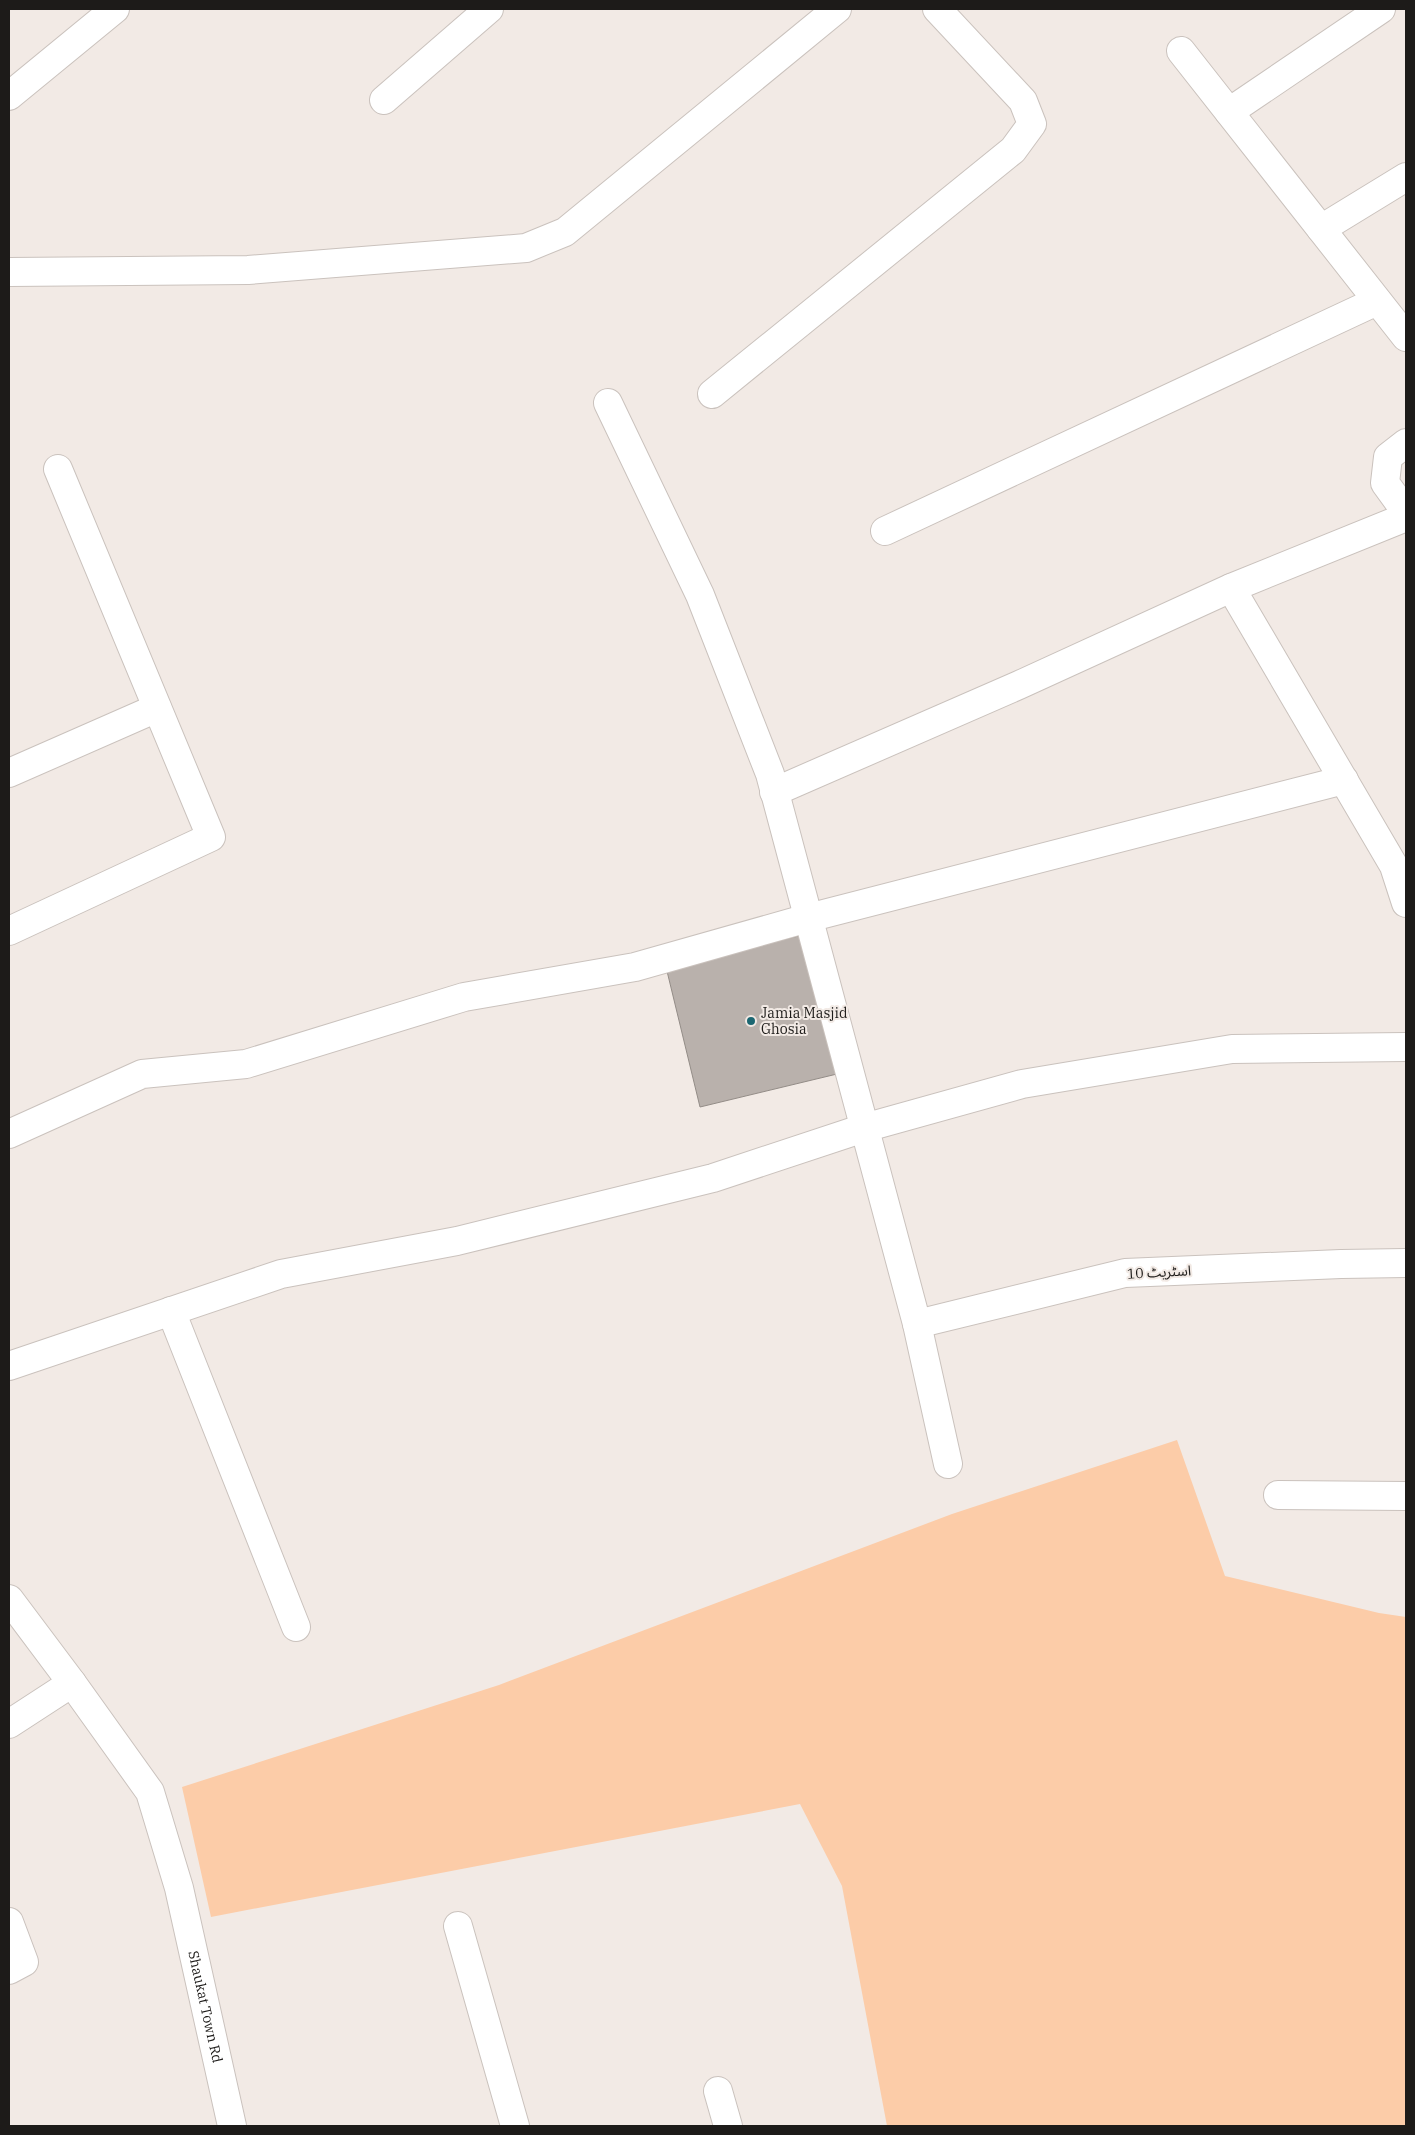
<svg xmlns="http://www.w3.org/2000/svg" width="1415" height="2135" viewBox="0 0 1415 2135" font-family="'IBM Plex Serif','Noto Sans Arabic',serif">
<rect width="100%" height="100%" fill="#f2eae5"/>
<polygon fill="#fccca8" points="1177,1440 1225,1576 1379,1613 1406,1617 1406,2126 887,2126 842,1886 800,1804 211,1917 182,1787 499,1685 952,1514"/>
<polygon fill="#b9b1ac" stroke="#938c87" points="803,935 837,1074 700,1107 666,967"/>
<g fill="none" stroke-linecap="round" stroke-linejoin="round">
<g stroke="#cac2bd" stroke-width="30">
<g id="street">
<polyline points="1181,51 1406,337"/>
<polyline points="9,96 115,9"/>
<polyline points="384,100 489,9"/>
<polyline points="1229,112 1381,9"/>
<polyline points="1321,229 1406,177"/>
<polyline points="9,272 248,270 526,248 565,232 837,9"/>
<polyline points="712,394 1013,150 1032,124 1023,101 937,9"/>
<polyline points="608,403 700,595 770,774 917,1324 948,1464"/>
<polyline points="1406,443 1388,457 1385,483 1406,512"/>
<polyline points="885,531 1377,301"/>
<polyline points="1231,588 1394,866 1406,903"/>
<polyline points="9,773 157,708"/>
<polyline points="774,792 1019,685 1231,588 1406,517"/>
<polyline points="9,931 211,837 58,469"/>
<polyline points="9,1134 142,1074 246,1064 464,997 635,967 808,918 1344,780"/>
<polyline points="171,1311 296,1627"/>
<polyline points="917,1324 1125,1273 1341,1264 1406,1263"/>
<polyline points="9,1366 281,1274 457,1241 713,1178 864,1128 1022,1084 1232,1049 1406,1047"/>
<polyline points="1278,1495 1406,1496"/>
<path id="s1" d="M9,1599L72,1683L150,1792L179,1888L232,2126"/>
<polyline points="9,1724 72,1683"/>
<polyline points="9,1922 24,1962 9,1970"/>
<polyline points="458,1926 515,2126"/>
<polyline points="718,2091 728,2126"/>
</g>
</g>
<use href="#street" stroke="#fff" stroke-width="28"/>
</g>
<circle fill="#1c6772" stroke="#f2eae5" stroke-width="2" cx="751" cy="1021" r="5"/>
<g text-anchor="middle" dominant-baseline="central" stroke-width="4" stroke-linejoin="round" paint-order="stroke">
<g font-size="14" fill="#1d1b19" stroke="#f2eae5" text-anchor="start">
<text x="761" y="1013">Jamia Masjid<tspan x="761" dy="16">Ghosia</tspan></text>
</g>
<g font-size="14" fill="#1d1b19" stroke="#f2eae5">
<text transform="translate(1159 1272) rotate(-3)">اسٹریٹ 10</text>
<text stroke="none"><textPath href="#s1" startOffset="461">Shaukat Town Rd</textPath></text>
</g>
</g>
<rect width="1415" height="2135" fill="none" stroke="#1d1b19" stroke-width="20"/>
</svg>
